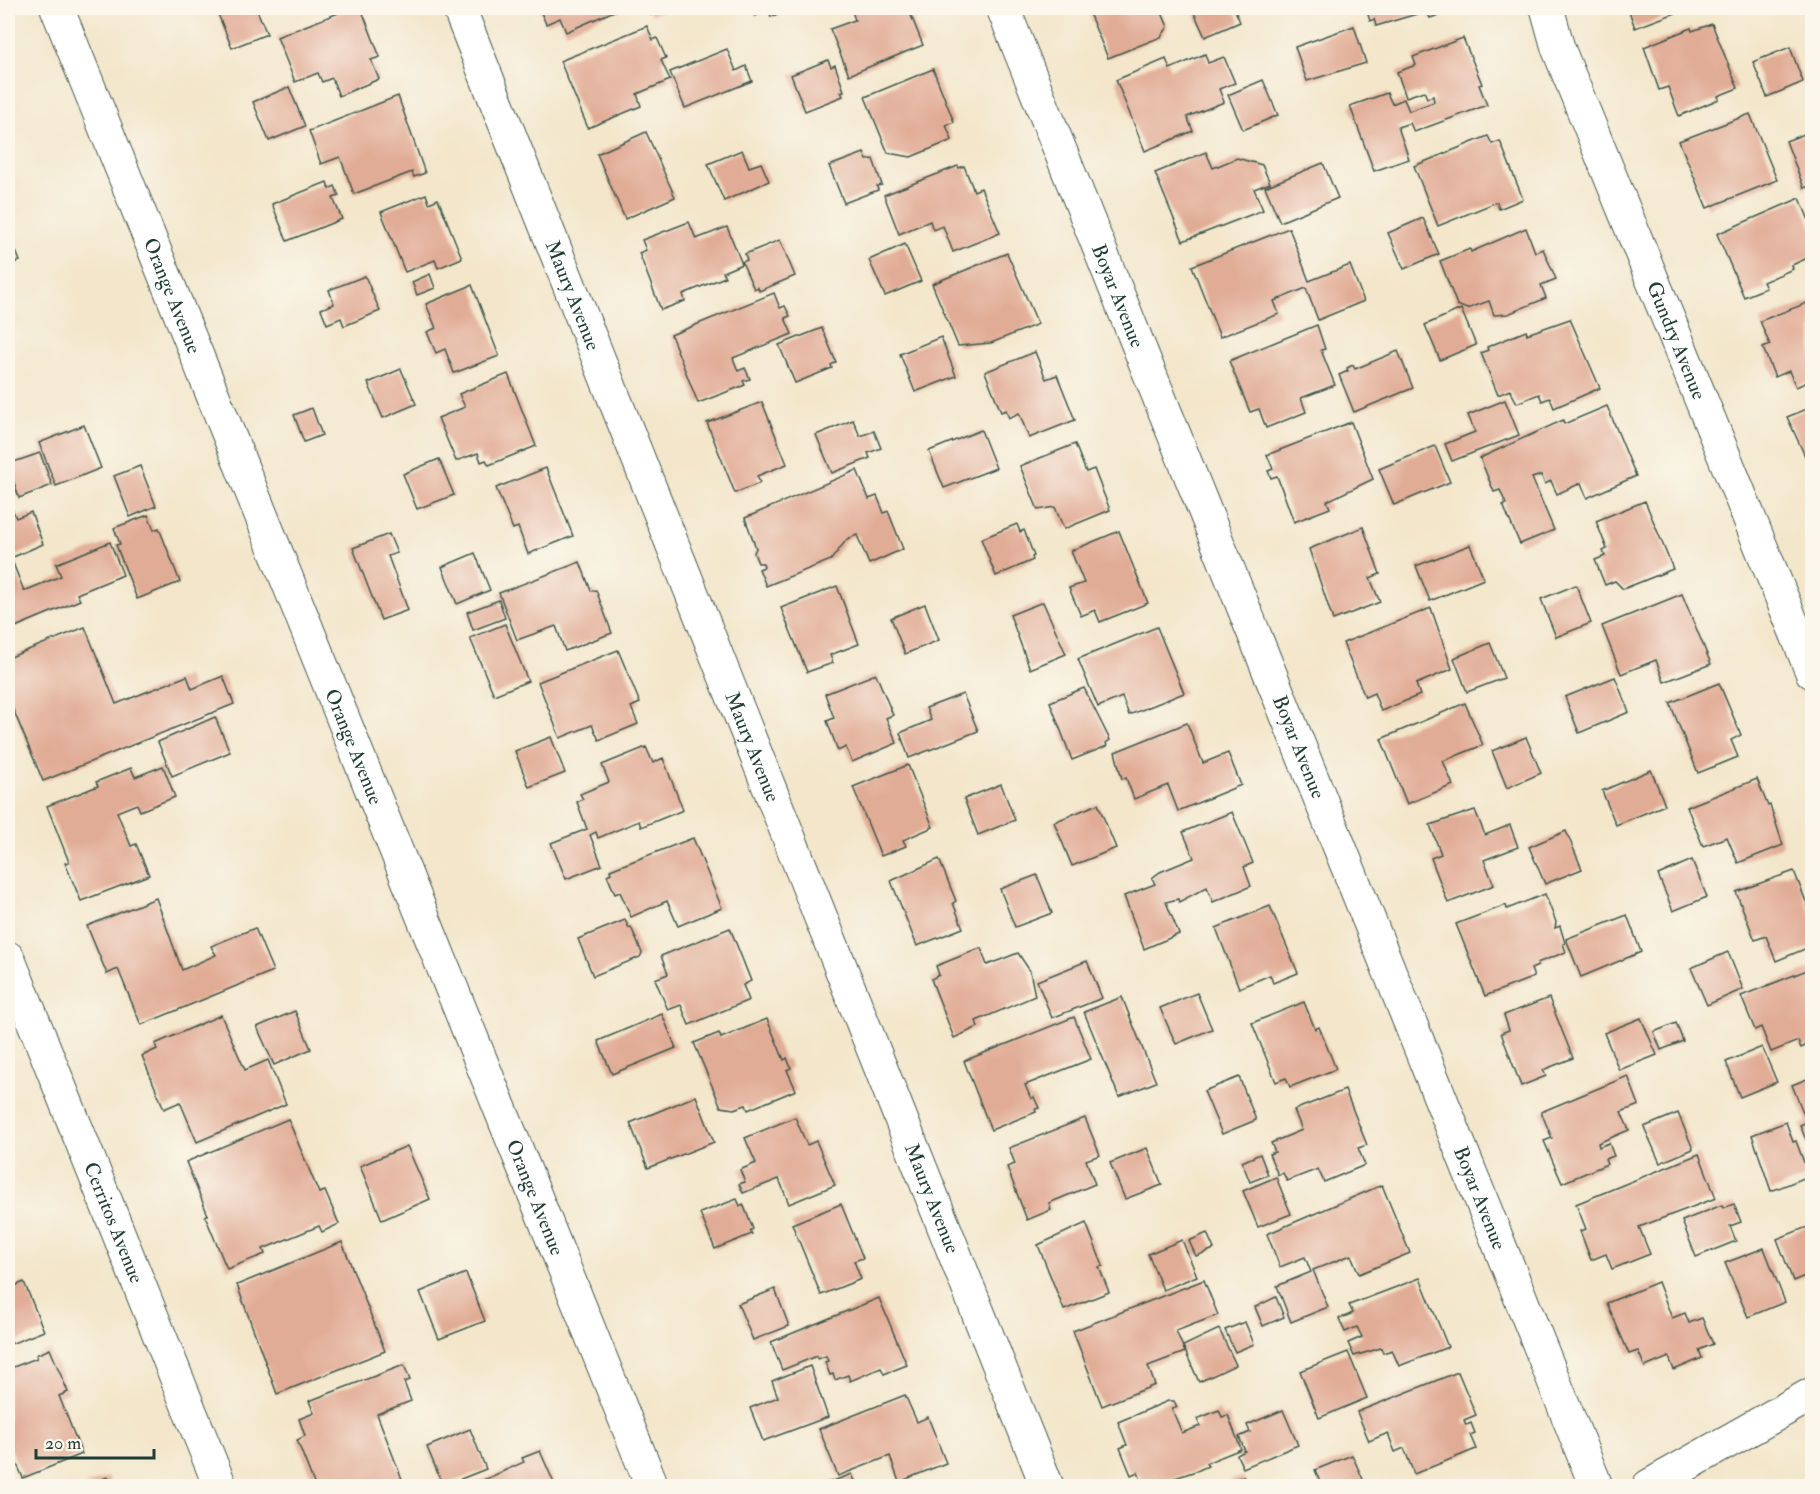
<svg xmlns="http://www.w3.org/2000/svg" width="1820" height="1494" viewBox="0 0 1820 1494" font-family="'IM FELL Double Pica',serif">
<rect width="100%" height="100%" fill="#fbf7ec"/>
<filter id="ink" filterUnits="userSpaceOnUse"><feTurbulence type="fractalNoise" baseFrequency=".0167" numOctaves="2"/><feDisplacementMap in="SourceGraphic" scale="12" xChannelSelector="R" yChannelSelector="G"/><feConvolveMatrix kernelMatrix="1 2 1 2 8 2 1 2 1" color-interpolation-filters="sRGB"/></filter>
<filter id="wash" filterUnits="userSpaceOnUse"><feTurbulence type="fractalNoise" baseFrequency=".008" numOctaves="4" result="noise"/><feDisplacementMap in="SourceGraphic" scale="24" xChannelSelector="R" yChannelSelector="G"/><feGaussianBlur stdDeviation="1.35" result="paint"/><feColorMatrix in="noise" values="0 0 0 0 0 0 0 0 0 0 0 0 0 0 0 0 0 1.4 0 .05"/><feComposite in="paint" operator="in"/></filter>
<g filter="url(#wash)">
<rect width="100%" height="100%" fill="#f3e6cb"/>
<g id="blocks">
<g fill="#e1ac95">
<polygon points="235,8 256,8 267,34 232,48 218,14"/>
<polygon points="351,8 361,8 380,57 371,60 379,79 339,96 332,78 322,82 318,73 295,82 277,37"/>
<polygon points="539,8 621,8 566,32 560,18 546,24"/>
<polygon points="648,8 669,8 651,15"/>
<polygon points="752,8 793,8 771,17 769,10 755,16"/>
<polygon points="851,8 908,8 923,45 849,75 830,29 855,20"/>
<polygon points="1101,8 1160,8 1168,27 1161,37 1108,58 1089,13"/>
<polygon points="1192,8 1234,8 1240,22 1205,37"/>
<polygon points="1366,8 1453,8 1454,10 1430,18 1427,11 1376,26 1374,19 1370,21"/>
<polygon points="1628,8 1680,8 1681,11 1635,28"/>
<polygon points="1712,24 1738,88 1718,96 1719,99 1679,116 1668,87 1659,90 1644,47 1691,28 1692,31"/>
<polygon points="647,26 653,40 657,38 666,58 661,60 670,80 637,94 641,106 588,128 560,61"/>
<polygon points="1354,26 1366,63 1307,81 1295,47"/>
<polygon points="1463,38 1482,84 1479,85 1487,105 1414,132 1410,123 1398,127 1409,159 1374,171 1350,106 1387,93 1392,104 1404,99 1409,111 1434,102 1433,96 1427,98 1424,91 1406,97 1397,72 1416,65 1413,57"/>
<polygon points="1790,47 1803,82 1767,97 1753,62"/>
<polygon points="727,49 736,71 746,66 752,81 685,108 670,72"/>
<polygon points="1205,54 1208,63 1224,57 1235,83 1219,89 1224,102 1187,117 1193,131 1145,151 1116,80 1166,59 1170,69"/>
<polygon points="828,60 831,67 835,65 844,91 841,92 843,96 805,111 791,75"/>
<polygon points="933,69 954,122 946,125 952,140 911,157 888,153 865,97"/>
<polygon points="1263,80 1278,115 1243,130 1228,95"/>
<polygon points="289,87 305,126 269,141 253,102"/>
<polygon points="398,96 425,173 414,177 412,172 354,194 340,157 321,164 309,131"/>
<polygon points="1750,114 1777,180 1707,208 1679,141"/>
<polygon points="1812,131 1812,185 1804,188 1786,141"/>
<polygon points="646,132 675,197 625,219 597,154"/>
<polygon points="1488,136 1492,144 1500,141 1523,199 1499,209 1497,202 1438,226 1414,166"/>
<polygon points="742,150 749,167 761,163 769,181 724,201 708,164"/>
<polygon points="1206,152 1213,168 1237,158 1262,165 1270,183 1254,189 1263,210 1183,241 1155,173"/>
<polygon points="864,153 867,160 873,159 882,185 877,186 878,190 844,203 829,166"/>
<polygon points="1323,163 1338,198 1280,222 1265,187"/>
<polygon points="958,166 959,168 964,166 974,191 981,188 1000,233 953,252 943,226 933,230 930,221 899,234 884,195"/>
<polygon points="327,182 329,189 335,186 339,196 333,198 342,219 287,241 272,204"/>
<polygon points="426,194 429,203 438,199 462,258 438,268 435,260 405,272 381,212"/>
<polygon points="1800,198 1812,228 1812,256 1792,265 1793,269 1763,282 1766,288 1744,297 1717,234"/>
<polygon points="1423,218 1439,254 1404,269 1388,233"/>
<polygon points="689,222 696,239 727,227 742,264 723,272 725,277 683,294 685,301 661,310 639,253 646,250 642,240"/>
<polygon points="1289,228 1309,281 1350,265 1364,301 1318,320 1306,288 1274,301 1279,314 1220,337 1192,266"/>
<polygon points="1526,228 1535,252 1543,249 1556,279 1541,285 1546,298 1508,314 1494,315 1489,301 1467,309 1457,305 1440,261 1470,249 1471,252"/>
<polygon points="8,231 20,261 8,265"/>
<polygon points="780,240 795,276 759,291 758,287 754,289 742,262 747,260 745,254"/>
<polygon points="905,244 921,281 885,296 869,260"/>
<polygon points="1007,253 1038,324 991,343 958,346 932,284"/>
<polygon points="430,274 435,288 417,295 412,282"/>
<polygon points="365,276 380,311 344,326 341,318 327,324 321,309 334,304 329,290"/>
<polygon points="472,285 499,356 454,373 445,349 436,353 427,332 436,328 426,304"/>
<polygon points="774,293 780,308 785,306 790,316 785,318 792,334 733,358 738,371 745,368 750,379 743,381 745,385 698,403 671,335"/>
<polygon points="1812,301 1812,380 1796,387 1789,371 1775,377 1763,348 1770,345 1760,321"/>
<polygon points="1461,309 1476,345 1440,360 1425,325"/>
<polygon points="1570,319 1600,388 1554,408 1550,398 1542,401 1539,394 1517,403 1510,390 1498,395 1481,353 1488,350 1487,347 1526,331 1527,334"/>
<polygon points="1317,325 1325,349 1321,350 1335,385 1301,398 1306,412 1266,428 1259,409 1250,412 1229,361"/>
<polygon points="822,328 836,362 831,365 832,368 795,383 779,345"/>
<polygon points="941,337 956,376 915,392 900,354"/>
<polygon points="1398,351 1413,388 1354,412 1339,375 1348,371 1347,368 1353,365 1355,369"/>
<polygon points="1035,352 1046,379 1057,375 1075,420 1029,438 1019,413 1009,418 1006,410 1001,412 985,372"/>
<polygon points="401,369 416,404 383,418 368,383"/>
<polygon points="508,374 536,446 489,465 486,460 481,462 478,453 456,461 438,418 465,407 459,394"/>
<polygon points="1505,400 1519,435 1452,461 1445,444 1475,432 1468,415"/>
<polygon points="762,402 787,464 757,476 760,483 735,493 707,423"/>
<polygon points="1607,406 1636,476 1587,498 1581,483 1557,494 1551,481 1545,484 1541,475 1532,478 1554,530 1520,544 1503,505 1506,504 1500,490 1494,492 1480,458 1563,420 1564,424"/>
<polygon points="1812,407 1812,471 1787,417"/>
<polygon points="312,408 322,435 304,442 294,415"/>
<polygon points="853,420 860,436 874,431 881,448 868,453 870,458 832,473 816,435"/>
<polygon points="1351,422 1373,479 1327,501 1330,508 1294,522 1277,476 1271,478 1268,471 1273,469 1267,455"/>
<polygon points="84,425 101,468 56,486 39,443"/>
<polygon points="981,430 996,468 944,488 929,451"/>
<polygon points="8,432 13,446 8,448"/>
<polygon points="1075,444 1086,472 1094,469 1110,510 1064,529 1055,507 1038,510 1020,466"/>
<polygon points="1435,446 1450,482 1394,505 1379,469"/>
<polygon points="40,453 52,485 19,498 8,464"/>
<polygon points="439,459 454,495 417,509 403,474"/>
<polygon points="140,466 156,506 130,517 114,476"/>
<polygon points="546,468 573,536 528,554 518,527 513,529 496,488"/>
<polygon points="857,470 869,499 877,496 884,513 888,511 903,549 869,564 857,535 847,539 831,560 766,586 759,569 764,567 763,563 758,563 754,553 756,548 745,518"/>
<polygon points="1645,501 1673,569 1623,589 1615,581 1605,585 1595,560 1605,556 1603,551 1607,549 1596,521"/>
<polygon points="13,511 16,518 31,512 43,544 11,558 24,591 61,576 56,564 110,542 123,575 77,594 80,600 8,630 8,513"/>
<polygon points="148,515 154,530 159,528 180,582 137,599 116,545 120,544 114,528"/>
<polygon points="1017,524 1020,532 1024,530 1034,556 1032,557 1033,560 996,576 981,539"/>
<polygon points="1363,527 1380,574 1370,578 1380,602 1333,620 1309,549"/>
<polygon points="1119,531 1148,603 1100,622 1095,610 1081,616 1069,588 1084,583 1071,551"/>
<polygon points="389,534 397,553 388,556 408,610 381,620 353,548"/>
<polygon points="1470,545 1484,579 1430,601 1416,566"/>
<polygon points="475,553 490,590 457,604 442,567"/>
<polygon points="580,562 591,591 596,590 612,633 565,651 556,626 517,640 499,593"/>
<polygon points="1576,585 1591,623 1556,637 1541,599"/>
<polygon points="837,586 859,644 830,655 833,663 807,672 781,608"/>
<polygon points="1682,594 1711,664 1664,682 1656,660 1621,674 1602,626"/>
<polygon points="499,600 505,618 473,630 467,612"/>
<polygon points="1043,602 1066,654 1030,669 1010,615"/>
<polygon points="925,604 939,640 905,654 891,618"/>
<polygon points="1431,608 1452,669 1416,684 1420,695 1381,711 1374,693 1365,697 1343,643"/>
<polygon points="505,624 528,681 494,695 470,638"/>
<polygon points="85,627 116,704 187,676 192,689 223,676 234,704 43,781 8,697 8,658"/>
<polygon points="1157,627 1184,693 1129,715 1122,697 1098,707 1078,659"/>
<polygon points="1490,643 1504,678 1467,692 1454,658"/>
<polygon points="618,650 640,703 631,707 638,724 599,740 592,725 560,738 538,682"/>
<polygon points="876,674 893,715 886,718 897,743 852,762 846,747 838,751 827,721 834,718 825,694"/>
<polygon points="1615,677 1629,712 1579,733 1565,697"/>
<polygon points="1719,683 1741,735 1731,740 1738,757 1698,773 1670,703"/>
<polygon points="1084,688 1110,740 1106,743 1107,746 1072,760 1050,702"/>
<polygon points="963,694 978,731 909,758 900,733 931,720 926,708"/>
<polygon points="1465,703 1483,745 1443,761 1453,785 1407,804 1381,739"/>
<polygon points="215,717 230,752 172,776 158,742"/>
<polygon points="1187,723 1203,763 1228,753 1241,785 1178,811 1168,785 1134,799 1126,778 1122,779 1115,752"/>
<polygon points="551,737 565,773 529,787 515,751"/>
<polygon points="1526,737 1541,773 1507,788 1492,751"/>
<polygon points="646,747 653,763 663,758 683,810 641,827 639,821 598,838 596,832 590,835 602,865 566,879 551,843 587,829 577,802 583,799 580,794 609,782 602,765"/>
<polygon points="908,765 933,827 903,840 906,846 881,856 853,787"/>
<polygon points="163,766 175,797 140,811 137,804 117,812 131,846 136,844 149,875 81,901 65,863 69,862 47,806 98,786 96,782 131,768 135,777"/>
<polygon points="1651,770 1665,805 1616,825 1602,791"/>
<polygon points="1757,779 1768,806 1770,805 1783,845 1738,863 1727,837 1703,846 1687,807"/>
<polygon points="1001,784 1015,820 978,835 964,799"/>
<polygon points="1098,804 1116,848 1072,866 1054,822"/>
<polygon points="1475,810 1485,835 1510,825 1518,847 1484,860 1494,885 1448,903 1431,858 1441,854 1430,825"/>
<polygon points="1232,812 1253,863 1244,867 1251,886 1213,902 1207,887 1179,902 1178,899 1166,902 1179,934 1144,949 1124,896 1155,884 1152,878 1160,872 1194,858 1183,832"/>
<polygon points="1566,831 1582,869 1545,884 1529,847"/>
<polygon points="693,838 722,908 678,926 667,901 631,917 620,892 615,894 607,875 611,873 610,870"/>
<polygon points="939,859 956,901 953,903 963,928 917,946 891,881"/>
<polygon points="1692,860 1707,897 1673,911 1658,875"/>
<polygon points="1794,871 1812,917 1812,946 1776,961 1766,936 1755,940 1736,892"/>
<polygon points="1037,875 1052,913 1015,927 1000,889"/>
<polygon points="1545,894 1556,922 1555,928 1560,926 1565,943 1563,944 1566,952 1537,963 1538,966 1531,969 1534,977 1485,996 1456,924 1506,905 1507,909"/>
<polygon points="156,898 182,970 216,955 211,946 255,928 273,971 141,1025 118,969 107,974 87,926"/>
<polygon points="1270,906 1298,973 1273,983 1270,975 1239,988 1216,928"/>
<polygon points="1627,915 1641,952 1581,977 1566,939"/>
<polygon points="625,920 629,928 631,927 642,953 640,957 593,976 578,939"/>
<polygon points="730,928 751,981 743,985 749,1000 689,1025 681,1005 668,1010 655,979 668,974 661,956"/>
<polygon points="981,948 987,965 1018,953 1030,971 1035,996 976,1021 978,1027 954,1038 931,979 939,975 936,966"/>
<polygon points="1728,952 1743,989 1707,1005 1691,968"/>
<polygon points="1087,961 1102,998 1052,1018 1037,981"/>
<polygon points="1812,968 1812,1050 1810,1051 1807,1045 1801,1048 1798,1041 1771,1052 1761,1027 1755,1030 1741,996"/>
<polygon points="1197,993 1212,1029 1176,1044 1160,1008"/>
<polygon points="1122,997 1156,1082 1119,1097 1084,1012"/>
<polygon points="1549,998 1573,1058 1543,1070 1546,1076 1521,1086 1501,1033 1509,1030 1504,1015"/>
<polygon points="1304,1002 1315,1029 1319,1027 1336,1069 1290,1087 1286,1078 1276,1082 1252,1023"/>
<polygon points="295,1011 311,1049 274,1065 257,1027"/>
<polygon points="662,1014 676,1048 612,1074 598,1041"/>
<polygon points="221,1015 245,1070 268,1060 286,1104 197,1142 180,1102 164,1109 142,1056 157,1049 155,1044"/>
<polygon points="1074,1017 1091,1059 1025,1085 1031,1099 1034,1097 1039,1108 1035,1109 1036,1112 991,1130 964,1061"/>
<polygon points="1641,1018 1657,1055 1619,1070 1604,1033"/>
<polygon points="767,1019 784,1060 787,1058 791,1068 787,1070 796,1090 748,1110 746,1105 734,1109 721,1107 694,1043 719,1033 721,1038"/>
<polygon points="1676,1023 1683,1041 1661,1050 1654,1032"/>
<polygon points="1762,1047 1777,1082 1740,1097 1726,1062"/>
<polygon points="1628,1076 1639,1105 1621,1112 1629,1130 1598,1143 1599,1147 1609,1143 1614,1156 1605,1159 1607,1164 1562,1183 1544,1141 1552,1138 1541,1112"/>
<polygon points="1239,1077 1256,1120 1222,1134 1204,1091"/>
<polygon points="1812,1077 1812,1137 1806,1140 1800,1125 1807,1122 1792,1085"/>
<polygon points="1345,1090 1367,1145 1358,1148 1365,1165 1324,1182 1318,1169 1287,1181 1283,1173 1278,1175 1269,1154 1275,1152 1271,1143 1302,1130 1294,1110"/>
<polygon points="696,1096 714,1142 648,1168 630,1123"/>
<polygon points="1678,1113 1693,1149 1660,1163 1644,1127"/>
<polygon points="795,1117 807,1145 816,1141 835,1185 789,1204 779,1179 743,1193 739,1184 745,1182 740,1170 756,1163 745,1138"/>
<polygon points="1085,1118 1100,1155 1086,1160 1095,1184 1049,1203 1051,1210 1027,1220 1007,1167 1015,1164 1009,1148"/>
<polygon points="288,1119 319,1193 325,1191 339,1224 322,1232 319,1226 263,1249 265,1254 227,1269 205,1216 208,1215 186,1162"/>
<polygon points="1786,1122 1793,1142 1796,1141 1809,1176 1771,1191 1752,1135"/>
<polygon points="407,1146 430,1199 382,1220 360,1166"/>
<polygon points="1147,1148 1162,1185 1125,1199 1110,1163"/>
<polygon points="1260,1154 1268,1175 1250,1182 1242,1162"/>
<polygon points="1699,1154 1716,1198 1639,1227 1650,1254 1612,1269 1606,1254 1591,1260 1580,1231 1586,1229 1576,1204"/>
<polygon points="1276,1177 1291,1214 1258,1227 1243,1191"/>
<polygon points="1382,1185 1410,1253 1359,1274 1351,1255 1313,1270 1328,1307 1291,1322 1277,1286 1311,1272 1305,1257 1280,1267 1267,1234"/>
<polygon points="737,1199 740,1206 743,1204 753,1229 750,1231 752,1234 715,1249 700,1213"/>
<polygon points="841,1204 863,1258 854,1261 861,1279 821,1295 792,1224"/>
<polygon points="1734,1204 1741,1222 1730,1226 1736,1241 1696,1257 1682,1221 1722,1205 1723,1208"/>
<polygon points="1086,1223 1103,1266 1099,1267 1109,1292 1064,1310 1038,1245"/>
<polygon points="1812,1225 1812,1273 1793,1281 1777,1239"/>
<polygon points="1207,1233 1214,1249 1196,1256 1189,1241"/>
<polygon points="1182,1240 1197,1276 1163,1290 1148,1254"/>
<polygon points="342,1242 385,1351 277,1394 237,1285"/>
<polygon points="1764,1248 1785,1302 1748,1317 1725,1263"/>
<polygon points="8,1266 15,1286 24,1282 44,1331 8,1345"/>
<polygon points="466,1273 485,1321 439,1339 420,1292"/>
<polygon points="1420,1278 1448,1347 1399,1366 1392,1350 1383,1353 1381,1348 1354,1356 1348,1343 1362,1337 1357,1327 1345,1332 1339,1319 1353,1313 1349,1305"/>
<polygon points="1204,1280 1218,1315 1176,1331 1185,1352 1148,1366 1155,1385 1102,1406 1073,1331"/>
<polygon points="1658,1282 1672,1318 1685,1313 1689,1323 1702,1318 1713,1344 1699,1350 1702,1358 1674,1370 1669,1357 1645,1367 1638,1351 1629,1354 1607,1303"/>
<polygon points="775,1289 789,1326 753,1340 738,1304"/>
<polygon points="1276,1297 1284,1317 1263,1326 1255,1307"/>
<polygon points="879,1298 907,1365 884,1374 881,1368 850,1381 848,1375 835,1380 833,1374 830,1375 825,1362 828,1361 826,1356 818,1359 817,1356 782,1370 771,1342"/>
<polygon points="1245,1322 1254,1344 1235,1352 1225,1330"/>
<polygon points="1219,1329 1236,1365 1199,1382 1183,1346"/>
<polygon points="50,1349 68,1392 59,1396 82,1454 23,1478 11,1450 8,1452 8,1369 37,1358 36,1355"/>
<polygon points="1348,1352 1367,1398 1319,1418 1300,1371"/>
<polygon points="404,1365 410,1380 404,1382 411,1401 377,1414 402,1479 383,1486 315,1486 297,1440 305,1436 299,1419 314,1413 309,1401"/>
<polygon points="810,1366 828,1417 763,1441 750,1408 778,1397 772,1381"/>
<polygon points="1458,1372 1476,1415 1464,1420 1466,1425 1471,1423 1475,1433 1470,1435 1476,1449 1414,1474 1404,1448 1395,1452 1388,1433 1369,1441 1357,1412"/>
<polygon points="905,1395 917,1422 928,1417 946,1463 899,1482 890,1456 838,1476 819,1429"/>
<polygon points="1168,1401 1174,1401 1177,1407 1172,1409 1182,1433 1200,1426 1197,1419 1219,1410 1222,1417 1228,1415 1241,1449 1206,1463 1208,1466 1199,1470 1151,1486 1143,1486 1138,1472 1131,1475 1120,1448 1127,1445 1118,1422"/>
<polygon points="1283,1410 1298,1445 1243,1468 1237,1455 1245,1451 1239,1437 1250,1432 1247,1425"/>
<polygon points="470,1429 486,1469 443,1486 427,1447"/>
<polygon points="540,1451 554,1483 544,1486 470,1486 524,1462 522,1458"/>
<polygon points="1352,1455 1366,1486 1322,1486 1315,1470"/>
<polygon points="852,1474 857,1486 820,1486"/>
<polygon points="1243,1476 1247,1486 1218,1486"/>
<polygon points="108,1477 112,1486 83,1486"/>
</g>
</g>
</g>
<g filter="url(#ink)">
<use href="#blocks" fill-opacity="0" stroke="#3f564b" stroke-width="1.5"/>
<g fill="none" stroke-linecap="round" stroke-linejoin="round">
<g stroke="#3f564b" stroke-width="35">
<g id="minor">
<path id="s1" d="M459,8L1047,1486"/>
<path id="s2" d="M1003,8L1596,1486"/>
<path id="s3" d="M1547,8L1558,48L1812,672"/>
<path id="s4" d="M8,958L220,1486"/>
</g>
</g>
<g stroke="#3f564b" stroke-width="35">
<g id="tertiary">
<path id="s5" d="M57,8L652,1486"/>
<polyline points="1649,1486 1812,1394"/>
</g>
</g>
<use href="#minor" stroke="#fff" stroke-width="33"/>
<use href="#tertiary" stroke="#fff" stroke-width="33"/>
</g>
</g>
<g text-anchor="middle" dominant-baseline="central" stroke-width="4.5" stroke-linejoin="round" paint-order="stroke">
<g font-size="20" fill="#1f3d34" stroke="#fbf7ec">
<text stroke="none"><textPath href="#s1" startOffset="309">Maury Avenue</textPath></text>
<text stroke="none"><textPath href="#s5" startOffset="310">Orange Avenue</textPath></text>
<text stroke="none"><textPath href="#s2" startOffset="310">Boyar Avenue</textPath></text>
<text stroke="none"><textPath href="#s3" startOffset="357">Gundry Avenue</textPath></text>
<text stroke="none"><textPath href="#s5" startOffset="796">Orange Avenue</textPath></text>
<text stroke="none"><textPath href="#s1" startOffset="795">Maury Avenue</textPath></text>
<text stroke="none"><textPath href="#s2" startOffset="796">Boyar Avenue</textPath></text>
<text stroke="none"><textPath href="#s5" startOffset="1282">Orange Avenue</textPath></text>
<text stroke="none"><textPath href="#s2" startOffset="1282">Boyar Avenue</textPath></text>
<text stroke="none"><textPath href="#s1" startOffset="1281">Maury Avenue</textPath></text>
<text stroke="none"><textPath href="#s4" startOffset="285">Cerritos Avenue</textPath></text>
</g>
</g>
<rect width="1820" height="1494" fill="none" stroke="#fbf7ec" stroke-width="30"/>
<path d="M36 1449v9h118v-9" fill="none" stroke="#1f3d34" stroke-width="3"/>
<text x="45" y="1449" font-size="18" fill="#1f3d34" stroke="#fbf7ec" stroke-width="4.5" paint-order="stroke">20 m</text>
</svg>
